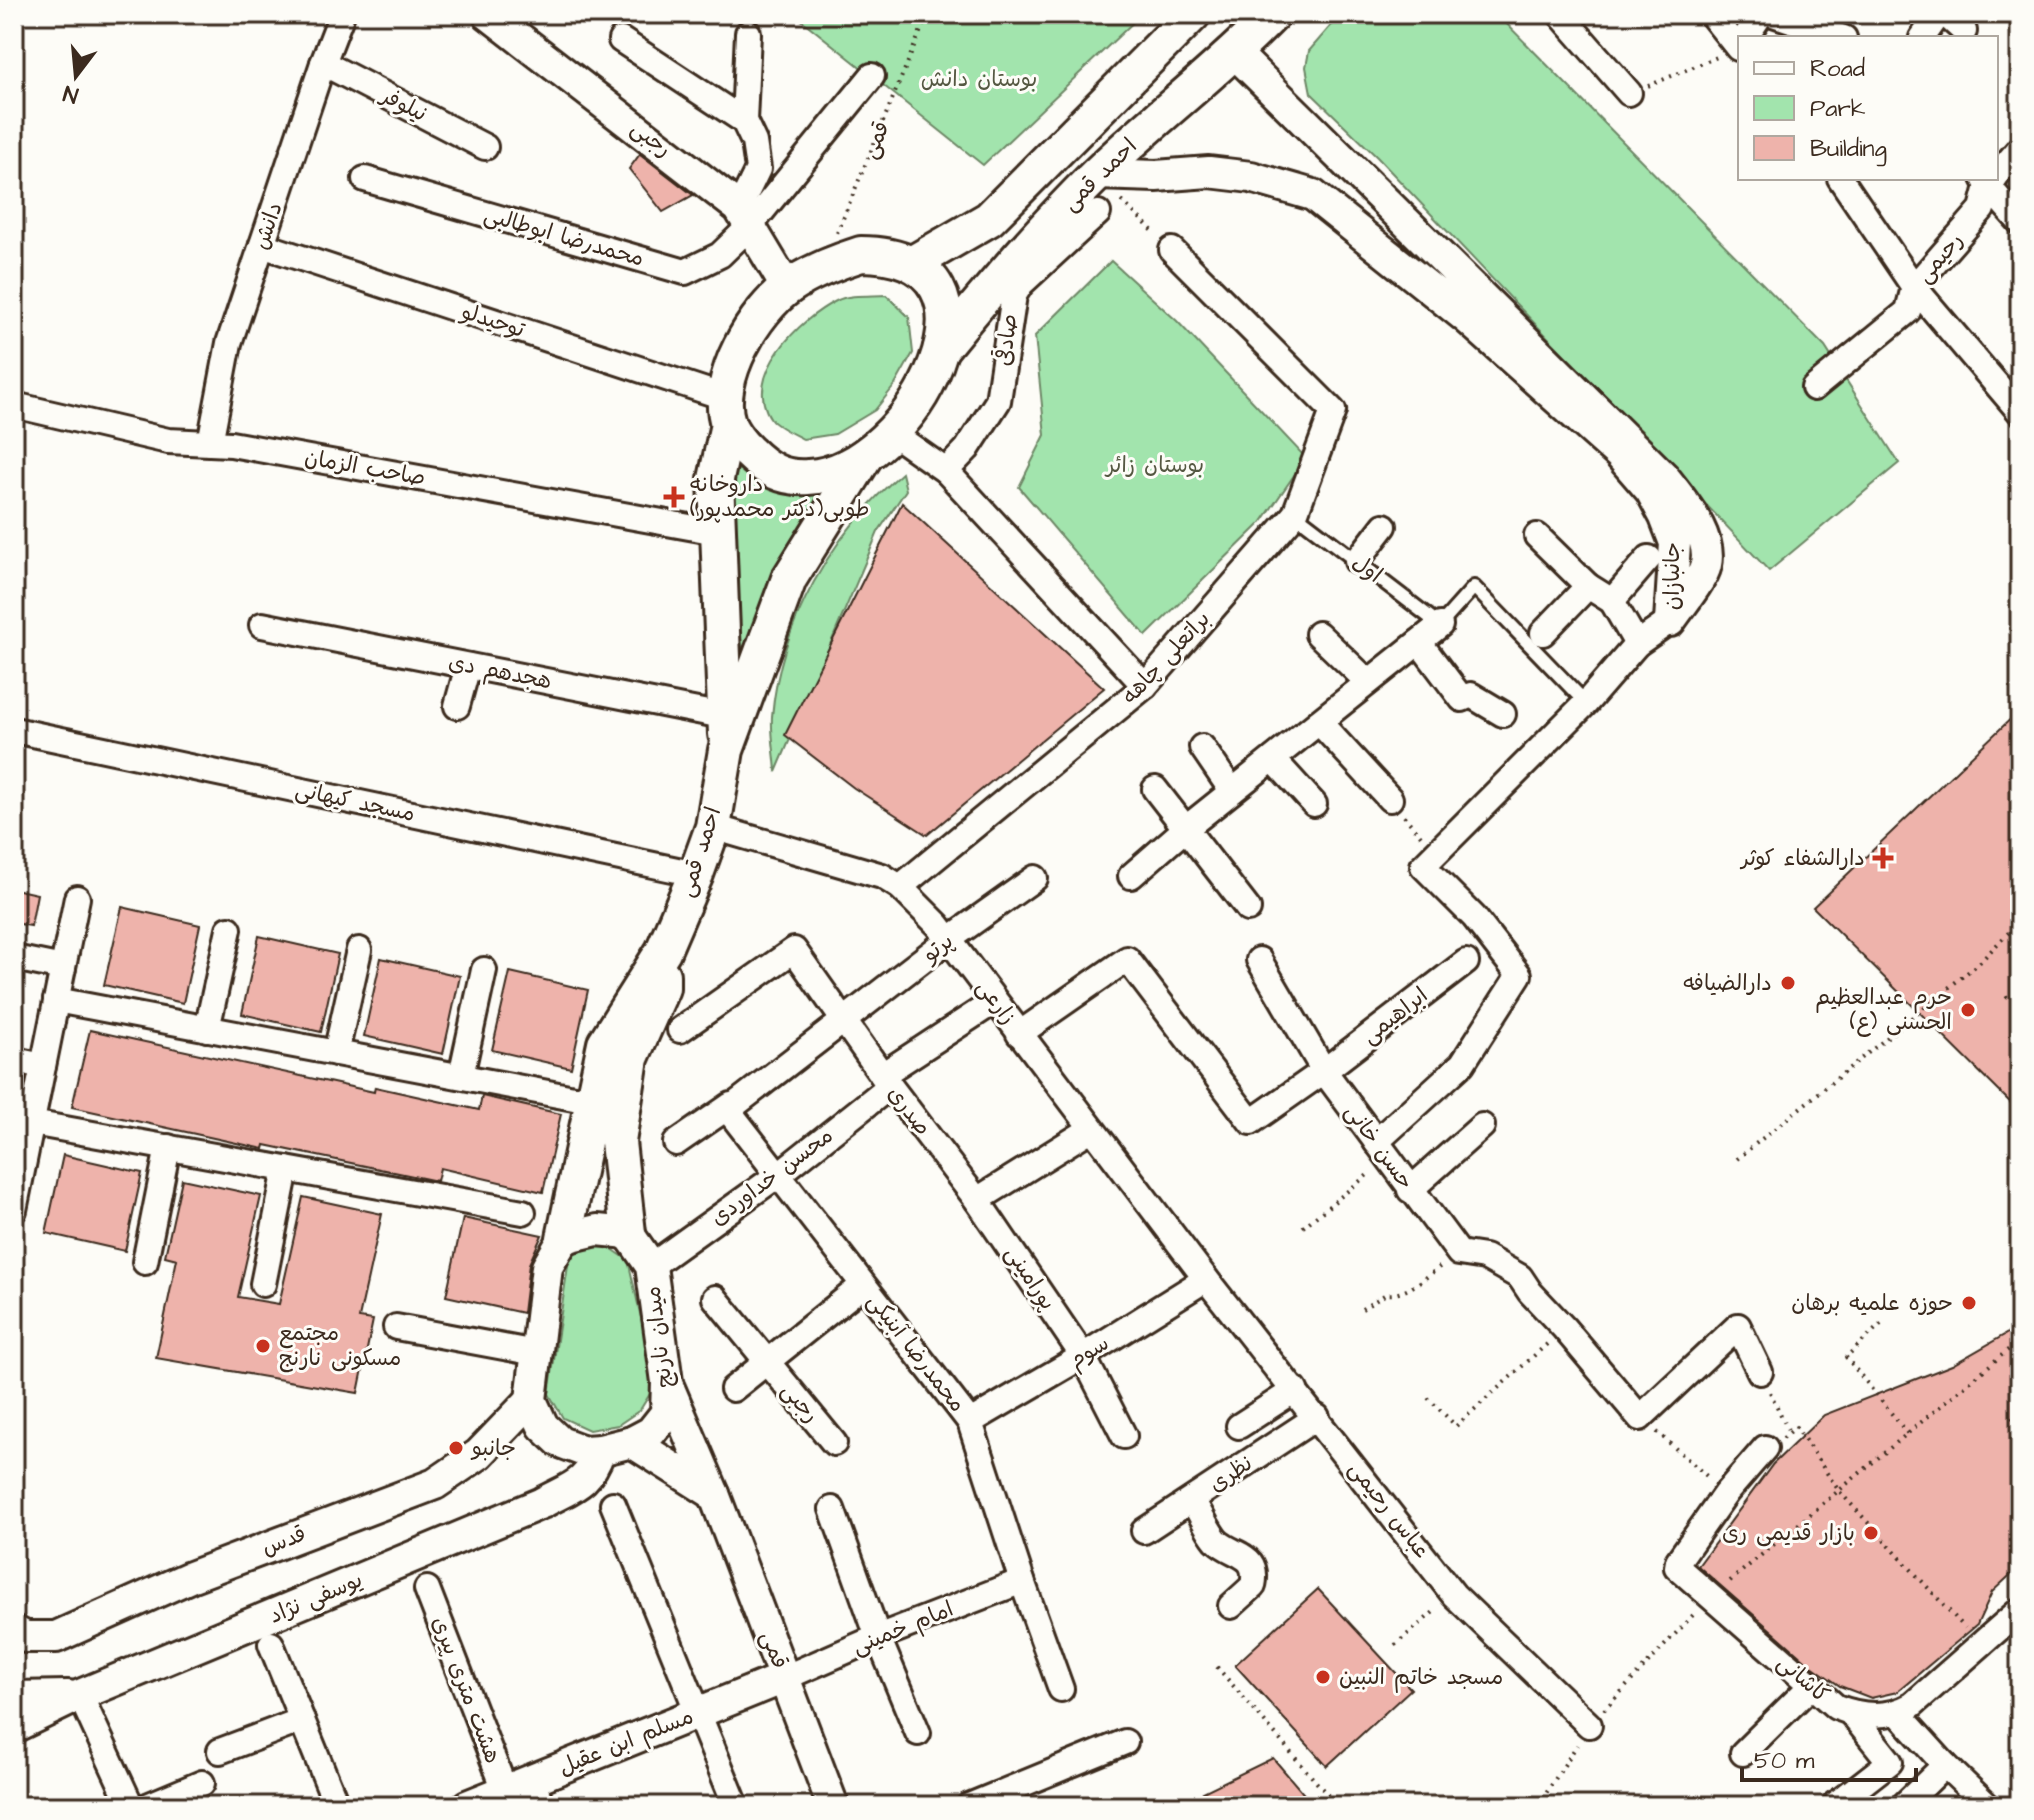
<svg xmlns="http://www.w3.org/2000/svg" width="2034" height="1820" viewBox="0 0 2034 1820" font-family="'Architects Daughter','Playpen Sans Arabic',sans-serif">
<rect width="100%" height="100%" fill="#fdfcf7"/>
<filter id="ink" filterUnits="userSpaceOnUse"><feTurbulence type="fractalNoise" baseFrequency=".0125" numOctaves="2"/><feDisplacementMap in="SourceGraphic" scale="16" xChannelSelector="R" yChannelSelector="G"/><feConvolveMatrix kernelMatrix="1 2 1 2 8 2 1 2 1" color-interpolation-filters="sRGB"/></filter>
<g filter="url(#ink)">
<g fill="#a2e4ad" stroke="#6e8766" stroke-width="2">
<polygon points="794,14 1142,14 983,165"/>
<polygon points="1341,14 1497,14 1825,347 1899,463 1769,571 1377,157 1311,93 1306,67 1309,51"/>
<polygon points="1111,261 1177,321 1306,458 1261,523 1146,636 1019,487 1045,435 1035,336"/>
<path d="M886,295L909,317L913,353L895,385L875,410L835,434L803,439C794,434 777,427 771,419C741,376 801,318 836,301C849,294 871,296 886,295Z"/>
<path d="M735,468C746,472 754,480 764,485C780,492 800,494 817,495L822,503L743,657C737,596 724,529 735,468Z"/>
<path d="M902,473L906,490L878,532L776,772C775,754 771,735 772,717C780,623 832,533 902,473Z"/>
<polygon points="602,1242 628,1260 656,1384 640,1410 618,1425 589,1430 563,1418 549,1394 570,1252"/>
</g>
<g fill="#eeb3ab" stroke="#3b2a1e" stroke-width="2">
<polygon points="640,154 693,195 663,212 629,169"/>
<polygon points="902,503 1104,688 927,835 854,788 785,735"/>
<polygon points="2020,710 2020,1112 1813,907"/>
<polygon points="14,889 37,894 31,926 14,923"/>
<polygon points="122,907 200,925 183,1003 104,985"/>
<polygon points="259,936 338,954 321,1032 242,1014"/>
<polygon points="381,958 460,976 443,1054 364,1036"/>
<polygon points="510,972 588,990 571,1068 492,1050"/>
<polygon points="90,1030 374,1092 375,1087 479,1110 482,1096 561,1114 543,1192 440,1168 437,1181 265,1145 264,1149 72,1107"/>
<polygon points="63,1155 142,1173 125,1251 46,1233"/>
<polygon points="182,1179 261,1196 238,1297 279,1304 303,1197 382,1214 359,1318 373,1320 358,1393 156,1358 177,1259 165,1256"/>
<polygon points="463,1218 542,1235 529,1264 523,1313 446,1296"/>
<polygon points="2020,1326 2020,1566 1992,1592 1977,1625 1897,1692 1871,1698 1840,1686 1812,1666 1698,1566 1773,1464 1824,1415 1952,1365"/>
<polygon points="1318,1589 1411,1689 1327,1766 1235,1665"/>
<polygon points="1273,1758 1314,1806 1214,1806 1203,1792"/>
</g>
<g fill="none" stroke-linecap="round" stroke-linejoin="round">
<g stroke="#3b2a1e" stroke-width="18">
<polyline id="service" points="1295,514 1440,625 1474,587 1586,703"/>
</g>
<g stroke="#3b2a1e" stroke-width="30">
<g id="minor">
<polyline points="1560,14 1629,93"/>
<polyline points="1711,14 1738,48 1740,45"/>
<polyline points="1773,14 1844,38"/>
<polyline points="1945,14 1964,31"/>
<polyline points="1745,38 1761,14"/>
<polyline points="1922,38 1939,14"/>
<polyline points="621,40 744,121"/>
<polyline points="323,63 485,147"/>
<polyline points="1996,176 2020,148"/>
<polyline points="1840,178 1914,287 2020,412"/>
<polyline points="1984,178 1988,186 2020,222"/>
<polyline points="365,179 685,272 720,255 750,226 872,76"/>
<polyline points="739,208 758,169 754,142 744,121 748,33"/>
<polyline points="1098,213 1021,284 1014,295 998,401 967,449 946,471 1145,686"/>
<polyline points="262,245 724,397"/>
<polyline points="1814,388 1908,311 1914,287 1982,209 1988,186 1995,178"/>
<polyline points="14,405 168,441 231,444 717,532"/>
<polyline points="892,433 946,471"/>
<polyline points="210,443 229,343 323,63 342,14"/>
<polyline points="1537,536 1588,586"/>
<polyline points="1357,561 1384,526"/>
<polyline points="1612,601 1637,644"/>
<polyline points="262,625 738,719"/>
<polyline points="1543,633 1588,586 1612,601 1649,558"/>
<polyline points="1318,634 1368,682"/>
<polyline points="1419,642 1462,699 1471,695 1503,714"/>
<polyline points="457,706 468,666"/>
<polyline points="1319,722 1390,799"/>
<polyline points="14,730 696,874"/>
<polyline points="1202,747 1232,791"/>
<polyline points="1273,759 1314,804"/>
<polyline points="1155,789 1248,909"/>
<polyline points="713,827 882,876 900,887 938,925 1206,1279 1454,1595 1589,1725"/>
<polyline points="1131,876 1185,829 1440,625"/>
<polyline points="1035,878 948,940 728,1110 970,1422 1022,1581 1061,1689"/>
<polyline points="900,887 1145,686 1295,514 1333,411 1172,250"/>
<polyline points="14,958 63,968"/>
<polyline points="1259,960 1324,1071 1459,1253 1485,1257 1520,1277 1530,1292 1564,1328 1640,1418 1738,1326 1760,1372"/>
<polyline points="56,1000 574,1098 594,1098"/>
<polyline points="207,1029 229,929"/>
<polyline points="680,1030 794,950 890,1086 977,1200 1083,1356 1124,1436"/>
<polyline points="1019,1034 1127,959 1251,1122 1324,1071 1466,962"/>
<polyline points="336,1053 359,950"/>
<polyline points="14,1060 43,1066"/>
<polyline points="882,1075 995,1001"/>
<polyline points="461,1076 484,970"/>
<polyline points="32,1123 523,1212"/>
<polyline points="1376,1142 1462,1064 1519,975 1474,917 1423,866 1586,703 1637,644 1670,621"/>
<polyline points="676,1143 731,1105"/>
<polyline points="1410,1190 1482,1126"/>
<polyline points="977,1200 1091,1129"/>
<polyline points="14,1210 77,898"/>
<polyline points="145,1262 168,1147"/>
<polyline points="651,1266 778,1175 890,1086"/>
<polyline points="263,1284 286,1169"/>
<polyline points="715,1298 834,1443"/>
<polyline points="396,1327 536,1353"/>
<polyline points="733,1389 863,1285"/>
<polyline points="970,1422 1083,1356 1206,1279"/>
<polyline points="1239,1426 1295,1390"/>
<path d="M1765,1448L1726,1493L1678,1561L1677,1567L1836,1707C1862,1717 1887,1719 1912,1705L2020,1610"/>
<path d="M1192,1500C1200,1512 1207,1529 1216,1540C1233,1557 1260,1552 1253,1586L1231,1606"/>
<polyline points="613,1504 736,1806"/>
<polyline points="832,1509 878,1637 918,1733"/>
<polyline points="1144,1531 1317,1417"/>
<polyline points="427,1589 505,1790"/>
<polyline points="271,1644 337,1806"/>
<polyline points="784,1678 878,1637 1022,1581"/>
<polyline points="80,1695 131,1806"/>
<polyline points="1898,1713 1945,1765 1988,1806"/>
<polyline points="220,1751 302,1720"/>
<polyline points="1743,1753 1811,1686"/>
<polyline points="532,1780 542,1806"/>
<polyline points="1836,1804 1890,1762 1850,1712"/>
<polyline points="147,1806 202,1783"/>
<polyline points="969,1806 1125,1742"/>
<polyline points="1903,1806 1945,1765"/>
</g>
</g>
<g stroke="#3b2a1e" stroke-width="36">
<g id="tertiary">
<polyline points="488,14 739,208 787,288"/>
<path d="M1097,174L1156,176L1209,172L1251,177L1313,195L1468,319L1619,454L1651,491L1665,517L1675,543L1670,621C1681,605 1694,590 1703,573C1719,542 1682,500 1664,477L1235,53"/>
<polygon points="597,1230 628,1233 651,1266 667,1382 666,1413 651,1432 632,1442 600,1450 584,1451 560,1442 543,1426 531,1400 547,1267 564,1238"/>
<polyline points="669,1388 714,1494 833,1806"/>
<polyline points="632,1442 714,1494"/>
<polyline points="14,1631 25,1637 56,1637 190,1577 435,1484 479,1454 531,1400"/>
<polyline points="14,1697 68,1696"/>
<path d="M14,1727L80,1695L542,1503C573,1486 588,1485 600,1450"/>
<polyline points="467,1806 784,1678"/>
</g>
</g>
<g stroke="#3b2a1e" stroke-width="40">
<g id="secondary">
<path d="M861,254C1026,255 913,472 808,477C783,479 766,469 749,452C741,445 731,432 728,423C713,380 755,310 790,286C812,271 836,262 861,254Z"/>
<polyline points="913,263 989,219 1193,14"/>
<path d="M941,349C990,289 1041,229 1096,175C1153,119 1217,72 1273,14"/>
<polyline points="726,734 716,479 728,424"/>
<polyline points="628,1233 618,1142 631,1058 662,988 662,975"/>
<polyline points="564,1238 605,1043 663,951 696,874 713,827 726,750 789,579 866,455"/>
</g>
</g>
<g stroke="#3b2a1e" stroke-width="4" stroke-dasharray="2 6" stroke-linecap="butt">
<polyline points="1648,86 1717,57"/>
<polyline points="1122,201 1156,234"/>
<polyline points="837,233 926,18 925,14"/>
<polyline points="1404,816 1422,837"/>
<polyline points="2006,996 2020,1008"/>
<polyline points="1737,1159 1978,964 2020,921"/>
<polyline points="1303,1227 1370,1173"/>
<path d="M1362,1309L1386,1294C1405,1297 1426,1277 1441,1266"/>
<polyline points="1881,1324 1846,1357 1908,1434"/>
<polyline points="1770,1392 1790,1434"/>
<polyline points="1428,1398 1456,1426 1547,1344"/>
<polyline points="2012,1417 2020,1430"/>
<polyline points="1657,1432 1710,1479"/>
<polyline points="1783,1438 1796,1427 1839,1491 1965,1628"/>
<polyline points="1730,1581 2020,1340"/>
<polyline points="1395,1645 1437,1609"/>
<polyline points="1217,1667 1337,1806"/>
<polyline points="1604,1710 1694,1614"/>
<polyline points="1538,1806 1577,1745"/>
</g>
<use href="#service" stroke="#fdfcf7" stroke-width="12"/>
<use href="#minor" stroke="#fdfcf7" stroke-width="24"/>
<use href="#tertiary" stroke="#fdfcf7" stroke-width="30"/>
<use href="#secondary" stroke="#fdfcf7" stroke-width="34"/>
</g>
</g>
<g fill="#c8321e" stroke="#fdfcf7" stroke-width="3">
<path d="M670 485h8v8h8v8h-8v8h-8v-8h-8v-8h8z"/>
<path d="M1879 846h8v8h8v8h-8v8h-8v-8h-8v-8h8z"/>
<circle cx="1788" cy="983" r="8"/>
<circle cx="1968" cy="1010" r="8"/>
<circle cx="1969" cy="1303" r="8"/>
<circle cx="263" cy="1346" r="8"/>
<circle cx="456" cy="1448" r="8"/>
<circle cx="1871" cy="1533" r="8"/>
<circle cx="1323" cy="1677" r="8"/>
</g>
<g text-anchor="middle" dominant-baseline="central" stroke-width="6" stroke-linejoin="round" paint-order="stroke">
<g font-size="22" fill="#555842" stroke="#fdfcf7">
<text x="979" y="79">بوستان دانش</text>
<text x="1155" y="465">بوستان زائر</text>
</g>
<g font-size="22" fill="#3b2a1e" stroke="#fdfcf7">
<text transform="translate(404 105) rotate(27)">نیلوفر</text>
<text transform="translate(651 139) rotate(38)">رجبی</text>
<text transform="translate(876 140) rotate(-67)">قمی</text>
<text transform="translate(1100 175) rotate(-44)">احمد قمی</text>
<text transform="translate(268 226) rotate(-71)">دانش</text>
<text transform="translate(564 237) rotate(16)">محمدرضا ابوطالبی</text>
<text transform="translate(1940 258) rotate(-49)">رحیمی</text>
<text transform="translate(493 321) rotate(18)">توحیدلو</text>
<text transform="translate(1007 340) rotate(-83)">صادقی</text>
<text transform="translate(365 468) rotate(10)">صاحب الزمان</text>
<text transform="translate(1367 569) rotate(37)">اول</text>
<text transform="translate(1672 576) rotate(-90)">جانبازان</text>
<text transform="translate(1166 658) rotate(-47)">براتعلی چاهه</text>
<text transform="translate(500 672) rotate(11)">هجدهم دی</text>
<text transform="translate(355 802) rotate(12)">مسجد کیهانی</text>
<text transform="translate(700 852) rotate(-72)">احمد قمی</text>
<text transform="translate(938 948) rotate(-37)">پرتو</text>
<text transform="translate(996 1002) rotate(53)">زارعی</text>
<text transform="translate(1395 1016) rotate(-38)">ابراهیمی</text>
<text transform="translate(909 1111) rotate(53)">صدری</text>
<text transform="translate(1379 1147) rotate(54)">حسن خانی</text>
<text transform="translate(772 1177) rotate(-37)">محسن خداوردی</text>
<text transform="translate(1030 1278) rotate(56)">پورامینی</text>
<text transform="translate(659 1337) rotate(-97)">میدان نارنج</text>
<text transform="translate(1089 1352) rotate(-31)">سوم</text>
<text transform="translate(916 1353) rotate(52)">محمدرضا آبنیکی</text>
<text transform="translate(800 1403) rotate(50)">رجبی</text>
<text transform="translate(1231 1474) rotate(-34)">نظری</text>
<text transform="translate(1389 1510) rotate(52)">عباس رحیمی</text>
<text transform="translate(284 1541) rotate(-21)">قدس</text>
<text transform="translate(316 1598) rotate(-23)">یوسفی نژاد</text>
<text transform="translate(903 1628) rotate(-22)">امام خمینی</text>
<text transform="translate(774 1650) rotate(69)">قمی</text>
<text transform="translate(1803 1679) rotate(41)">کاشانی</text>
<text transform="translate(466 1690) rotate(69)">هشت متری پیری</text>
<text transform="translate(626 1742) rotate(-22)">مسلم ابن عقیل</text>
</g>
<g font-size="22" fill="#3b2a1e" stroke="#fdfcf7" text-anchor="end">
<text x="690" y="484" text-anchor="start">داروخانه<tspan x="690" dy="25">طوبی(دکتر محمدپور)</tspan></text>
<text x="1865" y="858">دارالشفاء کوثر</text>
<text x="1772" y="983">دارالضیافه</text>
<text x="1952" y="997">حرم عبدالعظیم<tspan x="1952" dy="25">الحسنی (ع)</tspan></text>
<text x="1953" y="1303">حوزه علمیه برهان</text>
<text x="279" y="1333" text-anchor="start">مجتمع<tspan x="279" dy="25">مسکونی نارنج</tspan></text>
<text x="472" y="1448" text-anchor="start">جانبو</text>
<text x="1855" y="1533">بازار قدیمی ری</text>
<text x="1339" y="1677" text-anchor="start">مسجد خاتم النبین</text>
</g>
</g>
<rect width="2034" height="1820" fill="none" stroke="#fdfcf7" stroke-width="48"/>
<rect x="24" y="24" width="1986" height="1772" fill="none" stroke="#3b2a1e" stroke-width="3" filter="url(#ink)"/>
<rect x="1738" y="36" width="260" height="144" fill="#fdfcf7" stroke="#afa8a0" stroke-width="2"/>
<rect x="1754" y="62" width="40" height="12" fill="#fdfcf7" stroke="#afa8a0" stroke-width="2"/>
<text x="1810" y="76" font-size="24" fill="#3b2a1e">Road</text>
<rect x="1754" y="96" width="40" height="24" fill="#a2e4ad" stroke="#afa8a0" stroke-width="2"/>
<text x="1810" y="116" font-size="24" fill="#3b2a1e">Park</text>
<rect x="1754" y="136" width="40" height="24" fill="#eeb3ab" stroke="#afa8a0" stroke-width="2"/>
<text x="1810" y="156" font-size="24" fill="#3b2a1e">Building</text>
<g transform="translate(76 76) rotate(196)" stroke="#fdfcf7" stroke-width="6" paint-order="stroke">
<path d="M0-6L14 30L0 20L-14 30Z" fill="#3b2a1e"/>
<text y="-12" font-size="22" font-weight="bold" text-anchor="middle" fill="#3b2a1e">N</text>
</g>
<path d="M1742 1768v12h174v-12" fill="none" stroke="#3b2a1e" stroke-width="4"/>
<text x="1754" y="1768" font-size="24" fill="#3b2a1e" stroke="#fdfcf7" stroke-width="6" paint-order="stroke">50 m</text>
</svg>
